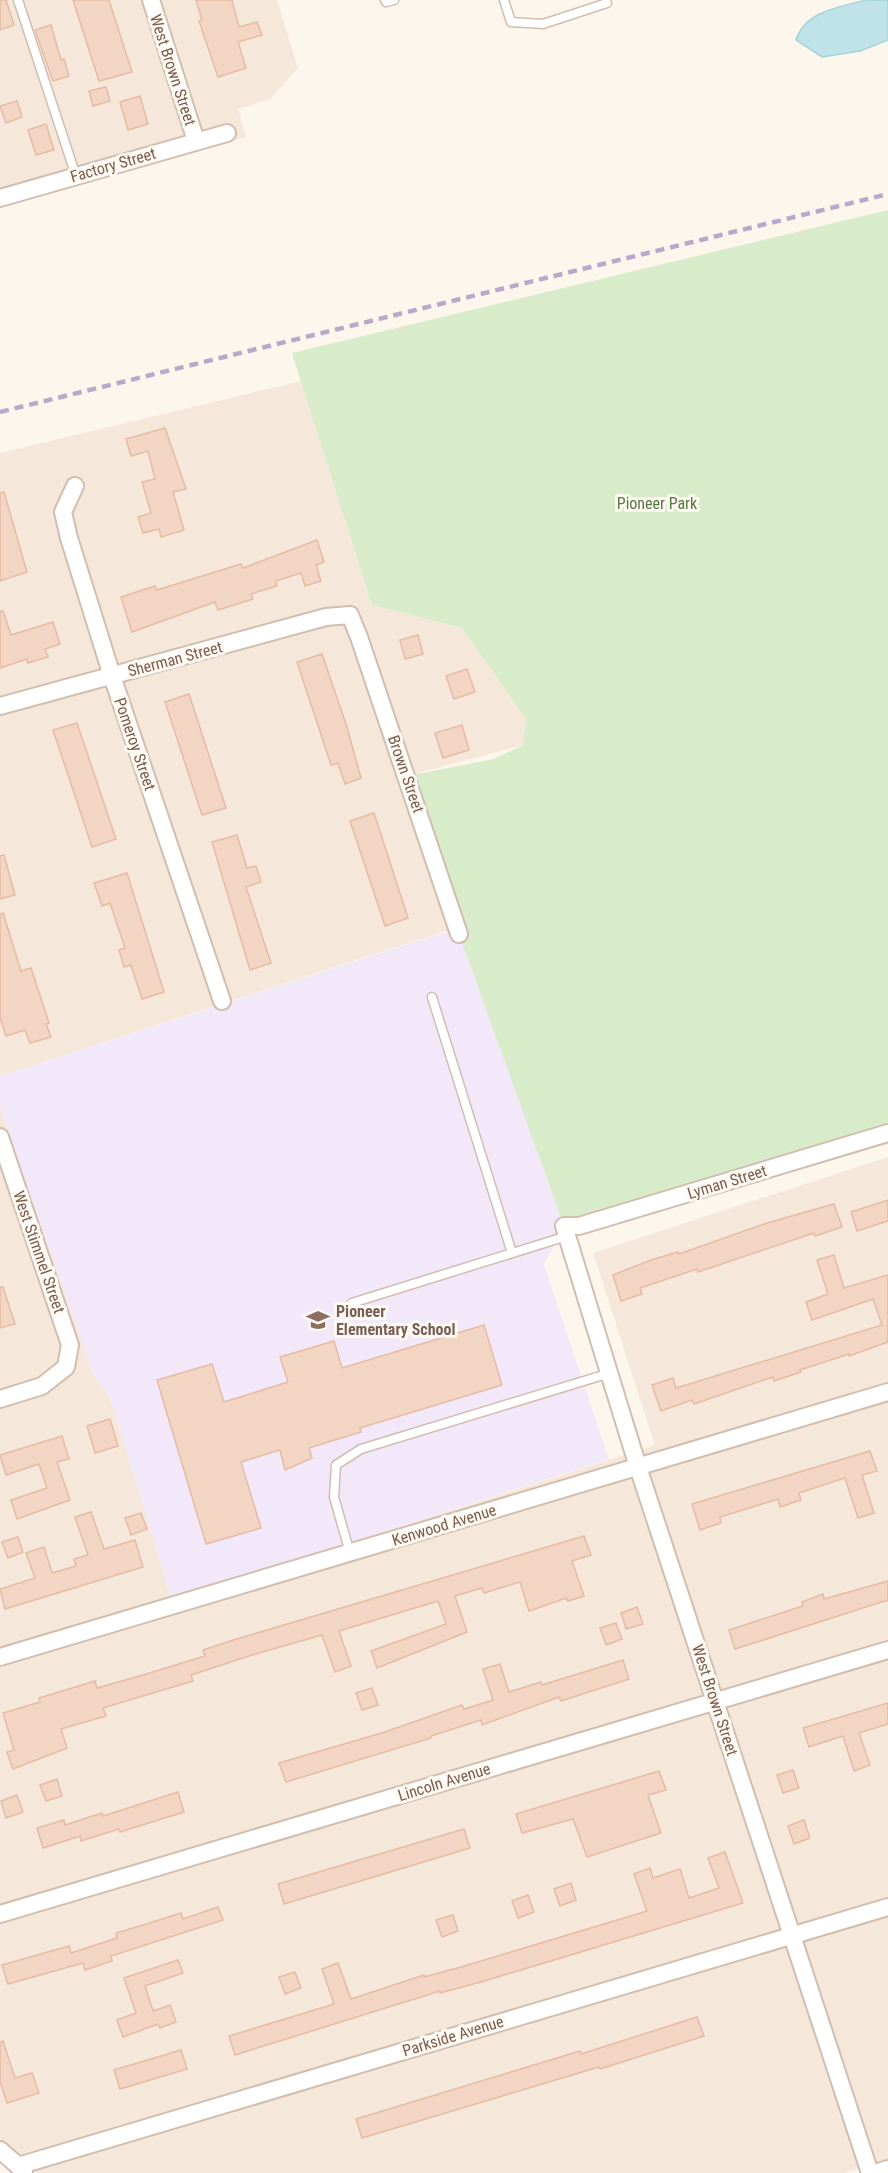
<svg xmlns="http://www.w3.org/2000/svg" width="888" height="2173" viewBox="0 0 888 2173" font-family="'Roboto Condensed',sans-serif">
<rect width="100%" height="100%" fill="#fdf6ec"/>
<g fill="#f5e8da">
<polygon points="0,0 277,0 298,68 270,99 238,109 246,137 0,207"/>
<polygon points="301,381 372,605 462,628 526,719 523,745 407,776 452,929 0,1076 0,453"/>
<polygon points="0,1106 94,1376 110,1397 172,1600 655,1445 593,1253 888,1157 888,2160 844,2173 37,2173 0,2141"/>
</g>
<polygon fill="#f3e8fa" points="458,928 564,1226 544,1264 609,1459 172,1600 110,1397 94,1376 0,1106 0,1076"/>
<polygon fill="#d8ecc9" points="888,210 888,1133 564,1226 459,934 407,776 494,759 523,745 526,719 462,628 372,605 292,353"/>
<path fill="#bfe3e8" stroke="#a5d3da" stroke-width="1.5" d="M866,0H888V40L860,51L822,57L796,40C805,11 840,7 866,0Z"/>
<g fill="#f3d5c3" stroke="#e6bba3" stroke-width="1.5">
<polygon points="0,0 6,0 14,25 0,30"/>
<polygon points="73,0 109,0 132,72 99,81"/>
<polygon points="196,0 232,0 239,27 257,22 262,35 238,42 246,68 218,77 199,21 202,20"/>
<polygon points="51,25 61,60 64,59 69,76 53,81 35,30"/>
<polygon points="106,87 110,101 93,106 89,91"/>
<polygon points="140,96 148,124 128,130 120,102"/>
<polygon points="17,101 22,117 6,123 0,106"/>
<polygon points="46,124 54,150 36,155 28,130"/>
<polygon points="165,428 186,489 173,492 184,530 161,537 159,529 143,533 138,517 151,513 142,482 155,479 148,451 131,456 126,439"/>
<polygon points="4,492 27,572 0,581 0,493"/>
<polygon points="317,540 324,562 316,565 321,581 305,586 301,573 276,581 277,586 251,594 253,599 218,610 215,602 132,632 121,597 155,586 157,590 241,564 243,568"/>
<polygon points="0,611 3,611 11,635 53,622 60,644 45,649 48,657 28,663 27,659 0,668"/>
<polygon points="418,635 423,654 405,659 400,640"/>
<polygon points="322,654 346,724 361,778 345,784 338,763 331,765 297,662"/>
<polygon points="467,669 475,692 454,699 446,676"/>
<polygon points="189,694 226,808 202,815 165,702"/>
<polygon points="77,723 116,839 92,847 53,730"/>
<polygon points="462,725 469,750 443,758 435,733"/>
<polygon points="374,813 408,918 385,926 350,821"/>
<polygon points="237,835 247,868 256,866 261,882 246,887 271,963 250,970 212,842"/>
<polygon points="4,855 15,895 0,899 0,856"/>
<polygon points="127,873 164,992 142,999 131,965 124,967 119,950 125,948 110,903 102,906 94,883"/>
<polygon points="3,913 21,971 31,968 49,1023 46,1024 51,1037 30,1043 25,1030 6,1036 0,1017 0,914"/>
<polygon points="888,1200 888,1221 857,1231 851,1212"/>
<polygon points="834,1204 842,1227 815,1236 814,1233 698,1272 697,1269 640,1288 642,1294 621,1301 613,1275 651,1260 678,1252 679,1254 767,1223"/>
<polygon points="834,1255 844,1288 888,1275 888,1342 849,1356 849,1354 800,1370 801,1372 774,1381 773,1377 694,1404 692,1400 661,1411 652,1385 673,1378 676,1388 882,1325 873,1299 812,1320 806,1302 828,1294 817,1260"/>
<polygon points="0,1287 3,1287 15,1324 0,1328"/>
<polygon points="484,1325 502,1385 360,1428 361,1432 309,1448 312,1458 285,1470 280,1450 241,1462 261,1528 206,1544 157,1380 212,1364 224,1402 288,1382 280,1357 334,1341 342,1368"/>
<polygon points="110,1419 118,1446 95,1453 87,1426"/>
<polygon points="62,1436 69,1459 57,1462 70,1500 17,1519 11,1500 47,1488 39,1464 6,1475 0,1455"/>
<polygon points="870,1451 877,1471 862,1475 874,1513 858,1518 845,1478 799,1493 801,1500 780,1507 778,1499 720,1517 721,1523 700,1530 692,1504"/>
<polygon points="91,1512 104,1549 135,1540 143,1567 5,1609 0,1589 35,1578 26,1553 44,1547 52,1573 76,1566 74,1559 88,1555 75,1517"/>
<polygon points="141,1513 147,1529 131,1535 125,1518"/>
<polygon points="584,1536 591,1555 572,1561 584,1596 568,1601 566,1598 529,1611 520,1582 484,1593 482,1588 455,1596 467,1632 377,1668 371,1651 446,1624 438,1601 339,1631 351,1666 335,1672 322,1635 249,1656 191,1675 193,1681 103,1708 106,1716 61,1729 67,1748 13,1769 7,1752 14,1750 3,1713 40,1702 39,1698 95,1681 97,1688 143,1675 205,1656 203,1650 230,1641"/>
<polygon points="18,1537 23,1552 8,1558 2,1542"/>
<polygon points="888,1581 888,1600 735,1649 729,1630 803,1606 802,1602 823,1594 824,1599"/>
<polygon points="637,1607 643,1624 626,1629 621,1613"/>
<polygon points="616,1623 622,1639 606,1645 600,1628"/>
<polygon points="623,1660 629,1679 561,1701 559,1697 482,1725 481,1720 431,1736 431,1738 286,1782 279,1763 385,1732 462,1705 464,1709 493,1700 483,1669 500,1664 509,1692 541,1682 542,1685"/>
<polygon points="372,1688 378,1705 362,1710 356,1693"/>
<polygon points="888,1703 888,1724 859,1733 870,1765 854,1771 843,1736 809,1747 803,1728"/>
<polygon points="793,1770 799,1788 783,1793 777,1775"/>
<polygon points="659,1771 666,1790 648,1795 661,1833 587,1857 573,1819 522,1833 516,1814"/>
<polygon points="57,1779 62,1796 46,1801 40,1785"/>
<polygon points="178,1792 184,1812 120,1832 119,1829 81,1841 80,1836 43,1848 37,1828 64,1820 65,1825 102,1813 103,1816"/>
<polygon points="17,1795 23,1812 6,1818 1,1801"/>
<polygon points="804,1820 810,1838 794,1844 788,1826"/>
<polygon points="464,1829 470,1848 284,1904 278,1884"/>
<polygon points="725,1852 743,1903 481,1982 440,1993 440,1991 235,2055 229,2036 334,2004 322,1969 338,1963 351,1999 424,1975 424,1977 461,1967 647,1911 634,1874 650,1868 653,1878 680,1869 689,1898 719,1888 708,1858"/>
<polygon points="571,1883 576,1900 560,1906 554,1889"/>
<polygon points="528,1895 534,1912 518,1918 512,1901"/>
<polygon points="218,1907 223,1920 111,1956 112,1961 85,1970 83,1963 8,1984 2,1965 69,1946 71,1953 117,1938 116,1933 143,1925 181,1913 183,1919"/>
<polygon points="453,1915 458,1931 442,1937 436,1920"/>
<polygon points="178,1960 183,1973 145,1986 153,2011 170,2005 176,2022 160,2028 158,2024 123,2037 117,2020 136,2013 124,1978"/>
<polygon points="295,1972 301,1988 285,1994 279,1977"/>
<polygon points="697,2017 704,2036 600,2069 599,2067 362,2138 356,2119 580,2051 581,2054"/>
<polygon points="3,2041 15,2078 32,2073 39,2093 7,2103 0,2081 0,2042"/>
<polygon points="181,2050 187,2069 120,2089 114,2070"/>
</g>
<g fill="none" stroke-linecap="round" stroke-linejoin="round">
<g stroke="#d1beb0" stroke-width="11">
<g id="service">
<polyline points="18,0 76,176"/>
<polyline points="385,0 386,2 394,0"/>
<polyline points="504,0 511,22 543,24 607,3 606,0"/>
<polyline points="432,997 512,1253"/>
<polyline points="352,1303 567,1236"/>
<polyline points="350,1553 334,1497 336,1465 361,1449 610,1373"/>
</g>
</g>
<g stroke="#d1beb0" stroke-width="20">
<g id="minor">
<polyline points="151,0 196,141"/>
<polyline points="0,198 227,133"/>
<polyline points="75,486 63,512 69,538 112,676 222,1001"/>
<polyline points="0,706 326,617 350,615 359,637 459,934"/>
<polyline points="0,1137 70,1345 66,1367 42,1386 0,1399"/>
<polyline points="0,1657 888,1392"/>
<polyline points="0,1914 888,1650"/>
<polyline points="0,2150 24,2171"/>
<polyline points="18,2166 888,1907"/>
<polyline points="870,2173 638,1467 564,1226 579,1226 888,1133"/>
<polyline points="875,2173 888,2169"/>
</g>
</g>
<use href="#service" stroke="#fff" stroke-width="8"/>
<use href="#minor" stroke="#fff" stroke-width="16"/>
<polyline stroke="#b9a8c9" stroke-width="4.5" stroke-dasharray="9 6" stroke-linecap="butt" points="0,412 888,194"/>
</g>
<defs>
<g id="school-bare" transform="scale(1.8)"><path d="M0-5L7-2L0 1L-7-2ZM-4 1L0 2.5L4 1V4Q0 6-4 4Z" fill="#8d6e63" stroke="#fffaf3" stroke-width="2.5" paint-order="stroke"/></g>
</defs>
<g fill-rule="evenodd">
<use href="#school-bare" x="318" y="1320"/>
</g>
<g text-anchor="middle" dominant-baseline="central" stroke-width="6" stroke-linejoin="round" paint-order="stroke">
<g font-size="16" fill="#7a5c4d" stroke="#fffaf3">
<text transform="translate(173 70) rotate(72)">West Brown Street</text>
<text transform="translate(113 165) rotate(-16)">Factory Street</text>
<text transform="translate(175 659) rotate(-15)">Sherman Street</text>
<text transform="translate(135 744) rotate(71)">Pomeroy Street</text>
<text transform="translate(406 774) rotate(71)">Brown Street</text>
<text transform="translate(727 1182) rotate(-17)">Lyman Street</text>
<text transform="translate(39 1252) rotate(71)">West Stimmel Street</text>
<text transform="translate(444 1525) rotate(-17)">Kenwood Avenue</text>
<text transform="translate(715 1700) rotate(72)">West Brown Street</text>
<text transform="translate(444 1782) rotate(-17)">Lincoln Avenue</text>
<text transform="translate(453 2036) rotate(-17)">Parkside Avenue</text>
</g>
<g font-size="16" fill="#537a41" stroke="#fffaf3">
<text x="657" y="503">Pioneer Park</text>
</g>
<g font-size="16" font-weight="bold" fill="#785e54" stroke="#fffaf3" text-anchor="start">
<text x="336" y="1311">Pioneer<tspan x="336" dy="18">Elementary School</tspan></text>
</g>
</g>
</svg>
